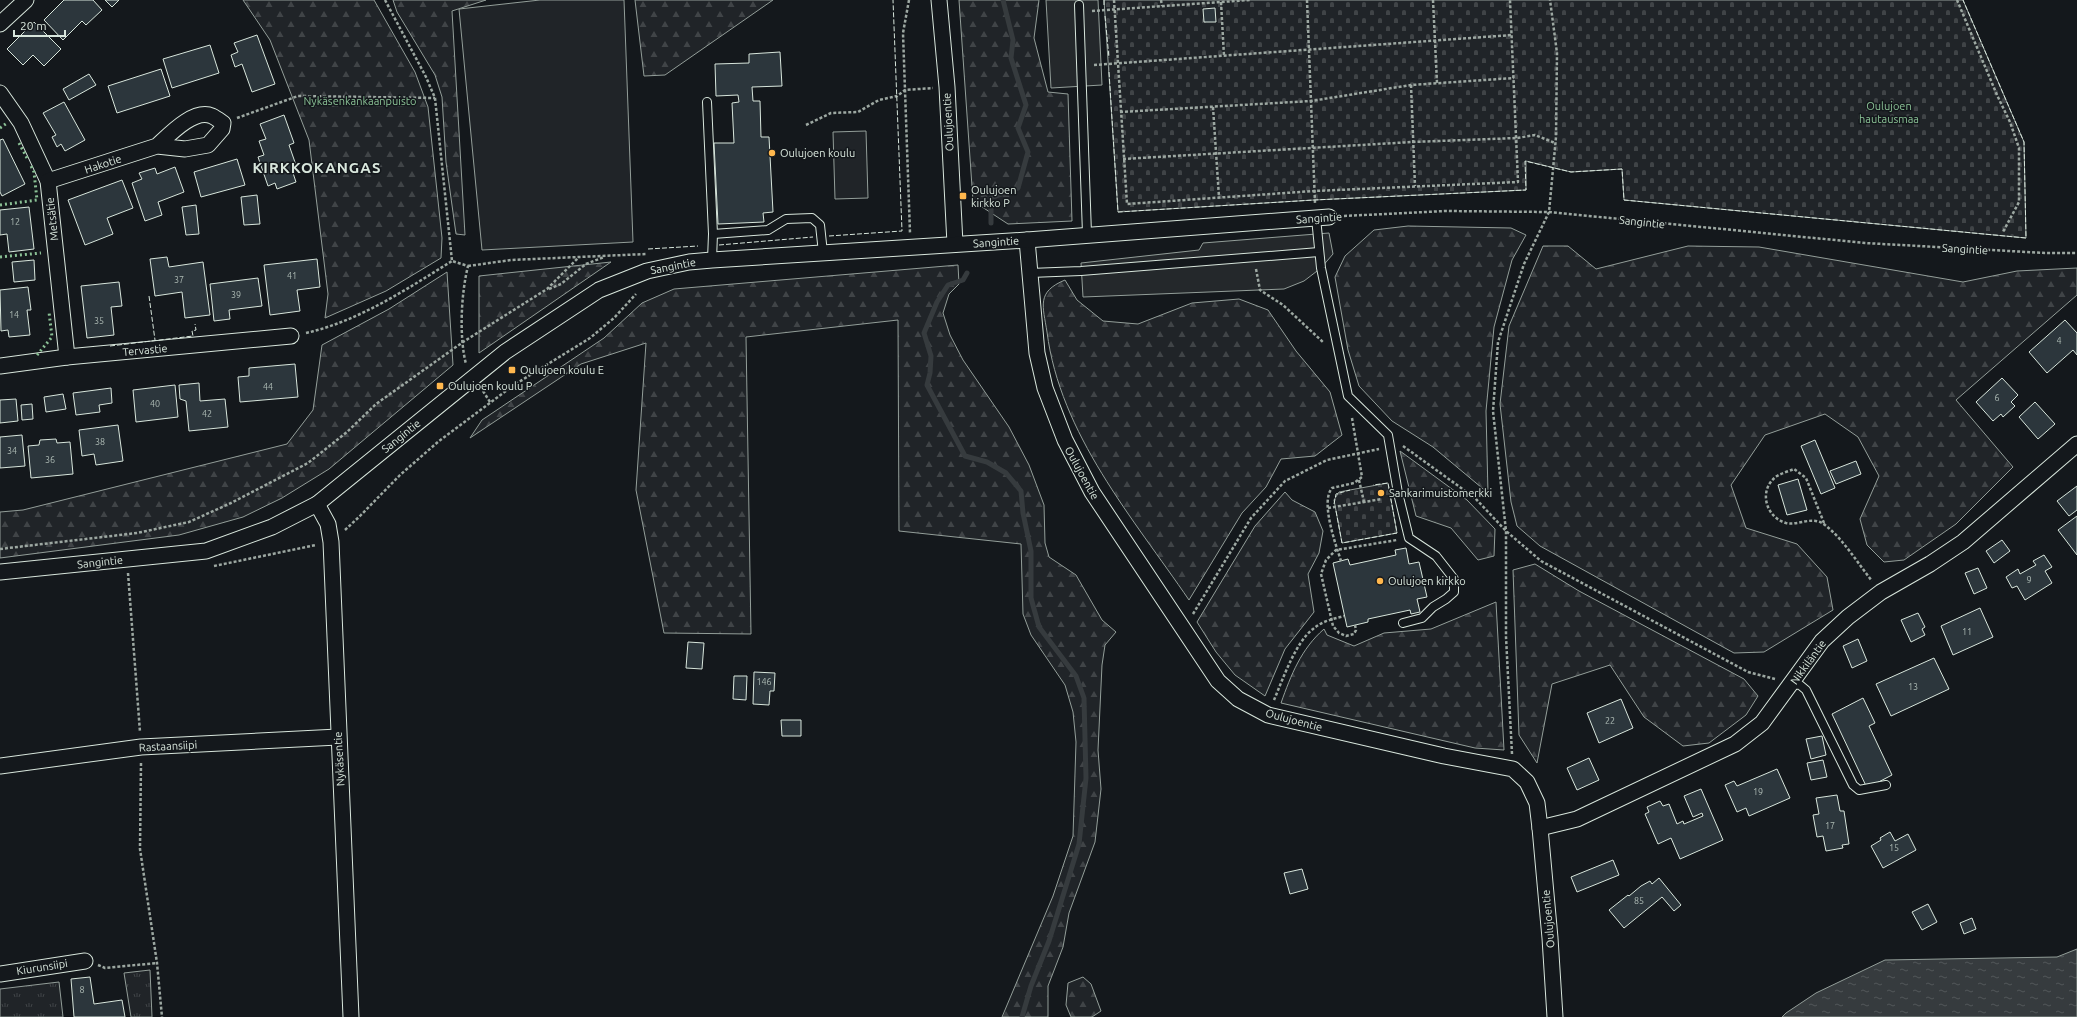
<svg xmlns="http://www.w3.org/2000/svg" width="2077" height="1017" viewBox="0 0 2077 1017" font-family="Ubuntu,sans-serif">
<defs>
<pattern id="grass-tufts" width="24" height="20" patternUnits="userSpaceOnUse"><rect width="24" height="20" fill="#202428"/><path d="M3 7l-1-3M5 7V3M7 7l1-3M15 17l-1-3M17 17v-4M19 17l1-3" fill="none" stroke="#404447"/></pattern>
<pattern id="forest-firs" width="22" height="20" patternUnits="userSpaceOnUse"><rect width="22" height="20" fill="#202428"/><path d="M5 1l3.5 6h-7zM16 11l3.5 6h-7z" fill="#404447"/></pattern>
<pattern id="cemetery-stones" width="16" height="16" patternUnits="userSpaceOnUse"><rect width="16" height="16" fill="#202428"/><path d="M2 7V4a2 2 0 0 1 4 0v3zM10 15v-3a2 2 0 0 1 4 0v3z" fill="#404447"/></pattern>
<pattern id="water-ripples" width="26" height="14" patternUnits="userSpaceOnUse"><rect width="26" height="14" fill="#363b3e"/><path d="M2 4q2-2 4 0t4 0M15 11q2-2 4 0t4 0" fill="none" stroke="#525759"/></pattern>
</defs>
<rect width="100%" height="100%" fill="#14181c"/>
<g fill="url(#grass-tufts)" stroke="#939e99">
<polygon points="150,970 152,1017 131,1017 124,973"/>
<polygon points="59,982 63,1017 0,1017 0,989"/>
</g>
<g fill="url(#forest-firs)" stroke="#939e99">
<polygon points="243,0 374,0 415,72 428,107 442,238 441,258 386,291 325,318 328,294 309,140 270,40"/>
<polygon points="393,0 486,0 452,11 465,235 456,234 446,162 442,97 435,75 397,12"/>
<polygon points="635,0 773,0 665,75 644,76"/>
<polygon points="959,0 1039,0 1034,38 1048,92 1068,94 1072,221 1008,224 973,201"/>
<polygon points="1408,226 1511,228 1526,235 1512,260 1494,327 1486,411 1488,493 1433,447 1392,421 1359,386 1348,350 1335,277 1345,256 1374,230"/>
<polygon points="1543,246 1568,246 1596,269 1688,246 1759,247 1963,282 2017,271 2077,268 2077,295 1956,400 2013,467 1956,524 1904,560 1884,562 1867,545 1860,519 1879,476 1858,437 1825,414 1765,435 1731,485 1746,528 1797,544 1827,577 1833,610 1764,652 1734,653 1540,546 1517,526 1511,502 1500,404 1509,326"/>
<polygon points="611,262 479,353 479,276"/>
<polygon points="958,265 959,284 949,294 943,313 950,335 963,360 1009,427 1029,465 1044,505 1045,543 1049,557 1076,575 1102,620 1116,632 1105,645 1102,665 1098,750 1101,789 1095,842 1069,913 1063,947 1048,986 1048,1017 1002,1017 1053,896 1073,836 1076,742 1073,712 1065,685 1031,635 1023,614 1021,544 899,531 898,320 746,337 751,634 664,633 636,490 646,343 581,364 470,438 482,420 604,338 642,303 674,289"/>
<polygon points="447,272 453,365 329,469 282,498 243,517 179,535 0,558 0,512 23,510 287,444 313,410 322,345 389,309"/>
<path d="M1065,280L1077,300L1103,321L1138,324L1192,303L1239,299L1268,310L1296,351L1330,392L1342,435L1315,456L1281,459L1266,487L1242,513L1189,600C1133,518 1060,434 1047,332C1043,306 1036,292 1065,280Z"/>
<polygon points="1400,451 1467,500 1495,529 1494,556 1478,560 1451,528 1416,516"/>
<polygon points="1285,492 1292,500 1315,512 1323,531 1319,553 1308,574 1314,612 1285,649 1265,696 1235,675 1216,652 1197,622 1255,526"/>
<polygon points="1535,564 1579,591 1744,679 1758,696 1746,715 1709,743 1683,746 1644,717 1610,665 1552,684 1537,763 1519,735 1513,570"/>
<path d="M1496,602L1504,750L1475,748L1281,703C1291,675 1301,649 1324,629L1327,635L1354,646L1384,633L1431,629Z"/>
<polygon points="1083,977 1091,984 1101,1011 1092,1017 1071,1017 1066,1005 1068,983"/>
</g>
<g fill="url(#cemetery-stones)" stroke="#939e99">
<polygon points="1104,0 1963,0 2024,142 2026,238 1624,200 1622,169 1571,172 1526,161 1526,190 1314,200 1118,212"/>
<polygon points="1388,483 1397,533 1342,543 1334,500 1339,492"/>
</g>
<g fill="#202428" stroke="#939e99">
<polygon points="540,0 624,0 633,242 482,250 459,9"/>
<polygon points="866,131 868,198 835,199 833,132"/>
</g>
<g fill="#24282b" stroke="#939e99">
<polygon points="1046,0 1098,0 1102,85 1051,88"/>
<polygon points="1329,233 1333,254 1321,268 1304,281 1284,289 1083,297 1081,263 1199,250 1203,243"/>
</g>
<polygon fill="url(#water-ripples)" stroke="#939e99" points="2077,949 2077,1017 1782,1017 1786,1013 1816,993 1885,960 2057,957"/>
<g fill="none" stroke-linecap="round" stroke-linejoin="round">
<g stroke="#363b3e" stroke-width="5">
<polyline points="991,223 991,198 1018,188 1028,152 1018,128 1026,105 1011,58 1013,40 1003,0"/>
<polyline points="967,273 963,280 948,285 937,302 924,333 931,356 930,373 927,385 965,456 987,462 1006,473 1021,491 1023,513 1031,551 1031,598 1039,627 1076,676 1084,698 1086,778 1079,844 1049,941 1031,986 1022,1017"/>
</g>
</g>
<g fill="#2c363c" stroke="#d8e6dc">
<polygon points="64,0 93,0 102,10 86,25 82,21 63,40 44,20"/>
<polygon points="105,0 119,0 112,7"/>
<polygon points="1215,8 1216,22 1204,22 1203,9"/>
<polygon points="34,22 61,49 44,66 33,55 23,65 7,49"/>
<polygon points="257,35 275,84 252,92 242,64 235,67 231,55 238,52 234,43"/>
<polygon points="210,45 219,73 172,88 163,59"/>
<polygon points="780,52 782,86 752,87 753,101 760,101 761,137 769,137 773,212 763,213 764,222 718,224 714,143 734,143 732,103 739,102 738,95 716,96 715,64 749,63 749,54"/>
<polygon points="161,69 170,96 117,113 108,86"/>
<polygon points="89,74 96,85 69,100 63,89"/>
<polygon points="64,102 85,140 65,151 61,144 57,147 52,137 56,135 43,113"/>
<polygon points="284,115 294,143 289,145 297,168 292,170 296,182 277,189 275,183 268,186 258,157 264,155 259,141 266,139 260,124"/>
<polygon points="3,139 25,184 2,196 0,192 0,140"/>
<polygon points="237,159 245,185 201,197 194,172"/>
<polygon points="175,167 184,192 158,202 162,215 145,221 132,183 142,179 139,173 155,168 157,174"/>
<polygon points="122,180 133,208 107,218 113,234 85,245 68,200"/>
<polygon points="257,195 260,224 244,225 241,197"/>
<polygon points="196,205 199,234 186,235 182,207"/>
<polygon points="29,207 34,249 9,252 7,234 0,235 0,210"/>
<polygon points="167,257 169,267 203,262 210,315 185,318 182,292 155,296 150,259"/>
<polygon points="317,259 320,287 297,290 300,311 270,315 264,265"/>
<polygon points="34,260 35,280 14,282 12,262"/>
<polygon points="258,278 262,306 229,310 230,319 214,321 210,284"/>
<polygon points="119,282 122,306 111,307 114,335 87,338 81,286"/>
<polygon points="28,287 31,310 27,310 30,335 9,337 8,330 1,331 0,290"/>
<polygon points="2065,320 2077,333 2077,355 2073,350 2047,373 2029,352"/>
<polygon points="295,364 298,397 240,402 238,377 249,376 249,368"/>
<polygon points="2002,378 2018,395 2011,402 2015,406 2003,417 2001,414 1993,421 1976,402"/>
<polygon points="199,383 200,401 225,399 228,427 189,431 186,401 180,399 179,385"/>
<polygon points="175,385 178,417 136,422 133,390"/>
<polygon points="111,388 112,403 99,405 100,412 76,415 73,393"/>
<polygon points="63,394 66,409 46,412 44,397"/>
<polygon points="16,399 18,421 0,423 0,400"/>
<polygon points="2035,402 2055,424 2038,439 2019,417"/>
<polygon points="32,404 33,419 22,420 21,405"/>
<polygon points="118,425 123,461 96,465 94,454 82,456 79,430"/>
<polygon points="22,435 25,466 0,468 0,437"/>
<polygon points="56,439 57,443 70,442 73,474 31,478 28,446 39,445 40,440"/>
<polygon points="1815,440 1835,488 1821,494 1801,446"/>
<polygon points="1856,461 1861,474 1836,484 1830,471"/>
<polygon points="1798,479 1807,510 1787,515 1778,485"/>
<polygon points="2077,486 2077,510 2069,516 2057,501"/>
<polygon points="2077,516 2077,555 2058,530"/>
<polygon points="2002,540 2010,551 1994,563 1986,551"/>
<polygon points="1406,548 1409,564 1419,562 1427,597 1417,599 1420,612 1411,614 1410,610 1368,619 1368,622 1347,627 1333,563 1348,559 1350,565 1396,555 1395,550"/>
<polygon points="2044,555 2052,567 2045,571 2052,583 2025,600 2017,586 2012,588 2006,577 2018,569 2020,574 2036,565 2033,561"/>
<polygon points="1978,568 1987,588 1974,594 1965,573"/>
<polygon points="1980,608 1993,637 1953,655 1941,626"/>
<polygon points="1918,613 1925,627 1922,629 1925,635 1911,642 1901,620"/>
<polygon points="1858,639 1867,661 1852,668 1843,646"/>
<polygon points="688,642 704,643 702,669 686,668"/>
<polygon points="1934,658 1949,689 1891,716 1876,684"/>
<polygon points="754,672 775,673 774,691 770,691 769,705 753,704"/>
<polygon points="734,676 747,676 746,700 733,699"/>
<polygon points="1863,698 1875,723 1869,726 1892,775 1867,788 1832,714"/>
<polygon points="1621,699 1633,728 1599,743 1587,713"/>
<polygon points="781,720 801,720 801,736 782,736"/>
<polygon points="1822,736 1826,755 1811,759 1806,739"/>
<polygon points="1589,758 1599,780 1577,790 1567,768"/>
<polygon points="1823,760 1827,777 1811,780 1807,763"/>
<polygon points="1777,769 1790,798 1749,816 1746,808 1737,812 1725,785 1734,781 1737,786"/>
<polygon points="1701,789 1723,840 1680,859 1671,838 1658,844 1645,814 1649,812 1647,807 1660,801 1663,806 1669,804 1677,824 1683,821 1684,824 1703,816 1702,813 1693,817 1684,796"/>
<polygon points="1837,795 1840,811 1844,811 1849,844 1842,845 1843,848 1826,851 1823,836 1817,837 1813,815 1819,814 1816,798"/>
<polygon points="1890,832 1895,841 1908,834 1916,850 1883,868 1871,846 1881,840 1880,838"/>
<polygon points="1613,860 1619,875 1577,892 1571,877"/>
<polygon points="1302,869 1308,889 1290,894 1284,873"/>
<polygon points="1659,878 1681,905 1674,911 1662,897 1624,928 1609,910 1628,895 1629,896 1641,886 1650,881 1652,884"/>
<polygon points="1928,904 1937,922 1922,930 1912,912"/>
<polygon points="1972,918 1976,929 1964,934 1960,923"/>
<polygon points="90,977 94,1004 122,1000 125,1017 74,1017 71,979"/>
</g>
<g fill="none" stroke-linecap="round" stroke-linejoin="round">
<g stroke="#d8e6dc" stroke-width="10">
<g id="lane">
<polyline points="1079,5 1087,234"/>
<polyline points="707,102 713,234 712,260"/>
<polyline points="1316,218 1321,268 1348,396 1388,435 1398,493 1409,538 1436,556 1454,579 1454,592 1446,599 1433,607 1422,618 1403,623"/>
<polyline points="713,234 768,230 786,219 812,218 820,225 823,253"/>
<polyline points="1030,273 1081,271 1319,252"/>
<polyline points="1792,684 1800,685 1806,690 1853,785 1859,790 1886,785"/>
</g>
</g>
<g stroke="#d8e6dc" stroke-width="17">
<g id="street">
<polyline points="939,0 947,87 955,244"/>
<polyline points="0,24 26,0"/>
<polyline points="0,93 21,123 48,181 67,357"/>
<path d="M48,181L157,146L185,149L208,145L222,129L223,123C220,121 216,118 212,116C194,108 169,135 157,146"/>
<polyline points="1027,240 1037,353 1045,388 1065,440 1092,492 1218,681 1238,699 1268,715 1444,756 1513,769 1527,782 1537,803 1540,828 1550,938 1555,1017"/>
<polyline points="0,366 67,357 291,336"/>
<polyline points="317,504 328,524 331,542 351,1017"/>
<polyline points="0,572 206,551 272,527 317,504 505,352 599,290 647,271 689,262 712,260 1027,240 1329,217"/>
<polyline points="0,766 141,747 338,737"/>
<polyline points="1540,828 1577,819 1735,744 1762,723 1822,641 1848,617 1881,592 1930,564 1963,542 2077,444"/>
<polyline points="0,974 85,961"/>
</g>
</g>
<g stroke="#9da8a2" stroke-width="2.5" stroke-dasharray="3 2" stroke-linecap="butt">
<path d="M385,0L426,77L435,98L452,261L468,266C461,294 459,337 466,364"/>
<polyline points="909,0 903,33 910,233"/>
<polyline points="1114,0 1127,204 1314,191 1518,182 1510,0"/>
<polyline points="1161,0 1162,6"/>
<polyline points="1307,0 1315,203"/>
<polyline points="1433,0 1437,83"/>
<polyline points="1957,0 1997,95 2010,122 2019,148 2019,202 2003,232"/>
<polyline points="1221,2 1224,56"/>
<polyline points="1092,11 1250,0"/>
<polyline points="1094,65 1512,35"/>
<polyline points="1411,85 1415,186"/>
<polyline points="1213,107 1219,197"/>
<polyline points="1120,112 1311,101 1411,85 1514,78"/>
<polyline points="237,118 298,96 435,98"/>
<polyline points="806,125 831,113 858,112 879,100 897,96 905,90 933,88"/>
<polyline points="1123,159 1412,142 1517,138 1535,135 1555,143"/>
<polyline points="1344,216 1446,211 1549,212 1865,243 2045,253 2077,253"/>
<polyline points="468,266 511,260 646,254"/>
<polyline points="1256,269 1260,290 1283,305 1324,343"/>
<polyline points="549,289 561,284 586,264 604,257"/>
<path d="M306,333C359,321 407,289 452,261"/>
<polyline points="483,391 490,402"/>
<polyline points="1403,446 1475,498 1506,531 1541,561 1748,672 1775,679"/>
<polyline points="1359,480 1364,502"/>
<polyline points="1328,508 1382,499"/>
<path d="M1824,523L1806,478L1794,469C1789,471 1782,473 1777,476C1758,489 1765,517 1786,523C1798,526 1813,515 1825,525C1843,539 1857,562 1872,581"/>
<polyline points="345,530 360,516 400,475 439,441 514,385 590,338 614,318 636,294"/>
<polyline points="0,549 137,533 189,522 231,503 308,463 347,432 376,404 463,342 547,289 579,257"/>
<path d="M1341,561C1336,545 1320,502 1332,488L1354,483L1362,477L1352,418"/>
<polyline points="214,566 316,545"/>
<polyline points="128,573 140,732"/>
<polyline points="1193,614 1251,518 1285,481 1327,460 1379,449"/>
<polyline points="1355,625 1356,630 1354,634 1346,636 1339,633 1333,626 1321,574 1326,560 1336,550 1397,540"/>
<path d="M1274,700C1283,679 1295,643 1313,629C1322,621 1333,619 1344,616"/>
<polyline points="1512,754 1506,637 1506,531 1493,411 1498,342 1524,264 1549,212 1556,137 1557,53 1550,0"/>
<polyline points="141,763 140,849 157,963 162,1017"/>
<polyline points="98,965 105,968 157,963"/>
</g>
<use href="#lane" stroke="#14181c" stroke-width="8"/>
<use href="#street" stroke="#14181c" stroke-width="15"/>
<g stroke="#8ac095" stroke-width="3" stroke-dasharray="2 3" stroke-linecap="butt">
<polyline points="0,128 7,123"/>
<polyline points="19,143 27,158"/>
<polyline points="0,205 37,200 34,172 31,166"/>
<polyline points="0,257 41,253"/>
<polyline points="37,355 52,337 49,312"/>
</g>
<g stroke="#d8e6dc" stroke-width="1" stroke-dasharray="5 2" stroke-linecap="butt">
<polyline points="1104,0 1104,5"/>
<polyline points="1105,16 1109,58"/>
<polyline points="1109,72 1118,212 1314,200 1526,190 1525,161 1571,172 1622,169 1624,200 2026,238 2024,142 1963,0"/>
<polyline points="829,236 902,231 893,0"/>
<polyline points="719,245 813,237"/>
<polyline points="648,249 698,246"/>
<polyline points="149,296 155,340"/>
<polyline points="110,346 193,336 192,331 196,330 195,324"/>
<polyline points="1334,504 1336,494 1350,490"/>
<polyline points="1336,511 1342,543 1397,533 1388,483 1373,485"/>
</g>
</g>
<g fill="#ffb74d" stroke="#14181c" stroke-width="1.5">
<circle cx="772" cy="153" r="4"/>
<rect x="959" y="192" width="8" height="8" rx="2"/>
<rect x="508" y="366" width="8" height="8" rx="2"/>
<rect x="436" y="382" width="8" height="8" rx="2"/>
<circle cx="1381" cy="493" r="4"/>
<circle cx="1380" cy="581" r="4"/>
</g>
<g text-anchor="middle" dominant-baseline="central" stroke-width="3" stroke-linejoin="round" paint-order="stroke">
<g font-size="9" fill="#adbab4">
<text x="15" y="222">12</text>
<text x="292" y="276">41</text>
<text x="179" y="280">37</text>
<text x="236" y="295">39</text>
<text x="14" y="315">14</text>
<text x="99" y="321">35</text>
<text x="2059" y="341">4</text>
<text x="268" y="387">44</text>
<text x="1997" y="398">6</text>
<text x="155" y="404">40</text>
<text x="207" y="414">42</text>
<text x="100" y="442">38</text>
<text x="12" y="451">34</text>
<text x="50" y="460">36</text>
<text x="2029" y="580">9</text>
<text x="1967" y="632">11</text>
<text x="764" y="682">146</text>
<text x="1913" y="687">13</text>
<text x="1610" y="721">22</text>
<text x="1758" y="792">19</text>
<text x="1830" y="826">17</text>
<text x="1894" y="848">15</text>
<text x="1639" y="901">85</text>
<text x="82" y="990">8</text>
</g>
<g font-size="11" fill="#8ac095" stroke="#14181c">
<text x="360" y="101">Nykäsenkankaanpuisto</text>
<text x="1889" y="106">Oulujoen<tspan x="1889" dy="13">hautausmaa</tspan></text>
</g>
<g font-size="11" fill="#d8e6dc" stroke="#14181c">
<text transform="translate(948 122) rotate(-93)">Oulujoentie</text>
<text transform="translate(103 164) rotate(-18)">Hakotie</text>
<text transform="translate(1319 218) rotate(-4)">Sangintie</text>
<text transform="translate(52 219) rotate(-96)">Metsätie</text>
<text transform="translate(1642 222) rotate(6)">Sangintie</text>
<text transform="translate(996 242) rotate(-4)">Sangintie</text>
<text transform="translate(1965 249) rotate(3)">Sangintie</text>
<text transform="translate(673 266) rotate(-11)">Sangintie</text>
<text transform="translate(145 350) rotate(-5)">Tervastie</text>
<text transform="translate(401 436) rotate(-39)">Sangintie</text>
<text transform="translate(1082 473) rotate(61)">Oulujoentie</text>
<text transform="translate(100 562) rotate(-6)">Sangintie</text>
<text transform="translate(1808 662) rotate(-54)">Nikkiläntie</text>
<text transform="translate(1294 720) rotate(15)">Oulujoentie</text>
<text transform="translate(168 746) rotate(-3)">Rastaansiipi</text>
<text transform="translate(339 759) rotate(-93)">Nykäsentie</text>
<text transform="translate(1548 919) rotate(-95)">Oulujoentie</text>
<text transform="translate(42 967) rotate(-9)">Kiurunsiipi</text>
</g>
<g font-size="11" fill="#d8e6dc" stroke="#14181c" text-anchor="start">
<text x="780" y="153">Oulujoen koulu</text>
<text x="971" y="190">Oulujoen<tspan x="971" dy="13">kirkko P</tspan></text>
<text x="520" y="370">Oulujoen koulu E</text>
<text x="448" y="386">Oulujoen koulu P</text>
<text x="1389" y="493">Sankarimuistomerkki</text>
<text x="1388" y="581">Oulujoen kirkko</text>
</g>
<g font-size="15" font-weight="bold" letter-spacing="1" fill="#d8e6dc" stroke="#14181c">
<text x="317" y="167">KIRKKOKANGAS</text>
</g>
</g>
<path d="M14 30v6h51v-6" fill="none" stroke="#d8e6dc" stroke-width="2"/>
<text x="20" y="30" font-size="12" fill="#d8e6dc" stroke="#14181c" stroke-width="3" paint-order="stroke">20 m</text>
</svg>
